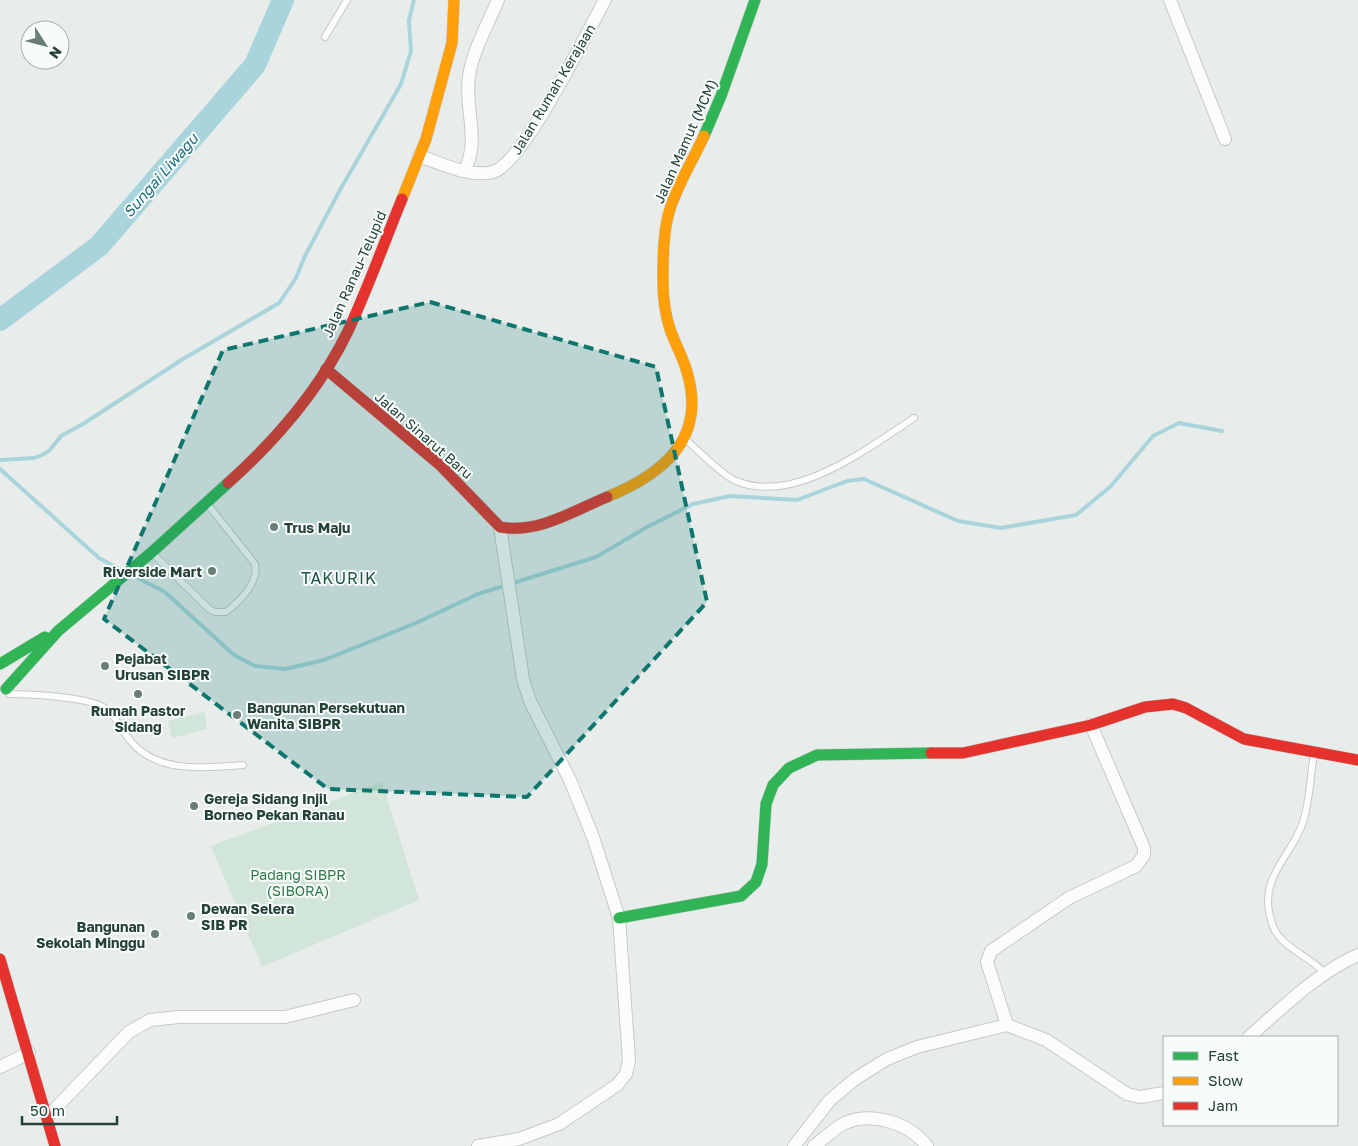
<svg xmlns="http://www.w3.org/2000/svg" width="1358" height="1146" viewBox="0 0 1358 1146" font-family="'Golos Text',sans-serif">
<rect width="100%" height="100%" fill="#e8edeb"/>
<g fill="#d1e6d8">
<polygon points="205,712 207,729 172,738 168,721"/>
<polygon points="382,782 419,900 262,967 211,846"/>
</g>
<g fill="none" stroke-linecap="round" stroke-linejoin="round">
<g stroke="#a9d4db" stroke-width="4">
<polyline points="0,460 34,458 42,455 49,451 61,436 83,424 183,359 279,303 296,278 304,258 340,190 401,84 411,51 409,20 414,0"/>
<polyline points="0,469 99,558 121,570"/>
<polyline points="134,576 165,592 234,655 255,666 285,669 324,660 416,623 478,594 596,557 649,526 693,504 730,496 797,500 847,481 864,479 958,521 1001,528 1076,515 1110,487 1153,436 1179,423 1222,431"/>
</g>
<polyline stroke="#a9d4db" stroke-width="22" points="0,320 99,246 255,65 283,0"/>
<g stroke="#c5cac8" stroke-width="8">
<g id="lane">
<polyline points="325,37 347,0"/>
<path d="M685,439C697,449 721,474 734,480C792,507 868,448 914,418"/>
<path d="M153,554L209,609L215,612H226C240,601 259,583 255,564L209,506"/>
<path d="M9,694C30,694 86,697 103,707C116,715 120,728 129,739C155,774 205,768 243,765"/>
<path d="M1314,754C1310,776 1310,801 1303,822C1292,855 1262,875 1269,912C1271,920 1272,927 1277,934C1289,951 1311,957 1324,973"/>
</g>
</g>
<g stroke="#c5cac8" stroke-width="14">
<g id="street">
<polyline points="1170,0 1225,139"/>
<path d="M419,156C441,163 469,178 493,172C523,164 587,32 605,0"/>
<path d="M464,171C481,142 464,108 469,76C473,50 488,24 498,0"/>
<polyline points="1007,1025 987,962 991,951 1069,898 1136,866 1144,855 1144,848 1091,725"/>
<path d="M1249,1037C1283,1007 1316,974 1358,955"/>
<polyline points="0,1067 29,1053"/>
<polyline points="48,1116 129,1032 150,1020 179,1017 285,1017 354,1000"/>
<polyline points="478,1146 519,1139 559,1124 617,1085 626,1074 629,1060 619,918 593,837 570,780 530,701 523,679 500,527"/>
<polyline points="794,1146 830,1100 855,1079 887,1059 917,1047 1007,1025 1046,1040 1127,1094 1140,1097 1164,1093"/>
<path d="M814,1146C824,1139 834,1128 845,1123C872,1111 909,1123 927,1146"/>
</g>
</g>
<g stroke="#c3cbc8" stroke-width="12">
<g id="fast">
<polyline points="704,136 721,96 755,0"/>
<polyline points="0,664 45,637"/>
<polyline points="6,689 58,631 152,552 228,483"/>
<polyline points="619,918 741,896 756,882 762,864 766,804 773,785 789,768 817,755 931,753"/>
</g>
</g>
<g stroke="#c3cbc8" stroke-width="12">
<g id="slow">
<polyline points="402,199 426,139 452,43 454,0"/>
<path d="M607,497C663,474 707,439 687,372C683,357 675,344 670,329C665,314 663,297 663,281C663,258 663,231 670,209C678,184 693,160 704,136"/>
</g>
</g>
<g stroke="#c3cbc8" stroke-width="12">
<g id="jam">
<path d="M326,369L440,465L500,527C538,534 573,511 607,497"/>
<path d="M228,483C276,440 320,389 348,331C368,288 384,243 402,199"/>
<polyline points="931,753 963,753 1091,725 1145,707 1173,704 1186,708 1244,739 1358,760"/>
<polyline points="0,959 55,1146"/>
</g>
</g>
<use href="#lane" stroke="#fcfcfc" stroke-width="6"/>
<use href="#street" stroke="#fcfcfc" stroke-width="12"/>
<use href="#fast" stroke="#30b455" stroke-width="11"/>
<use href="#slow" stroke="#ff9f0a" stroke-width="11"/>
<use href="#jam" stroke="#e5322d" stroke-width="11"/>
</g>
<path fill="#0f766e" fill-opacity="0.2" stroke="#0f766e" stroke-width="4" stroke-dasharray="10 6" stroke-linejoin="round" d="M430,302L656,367L707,602L527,797L328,789L104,619L223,350Z"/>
<g fill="#697e78" stroke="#f7fbf9" stroke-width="2">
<circle cx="274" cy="527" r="5"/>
<circle cx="212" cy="571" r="5"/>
<circle cx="105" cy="666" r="5"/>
<circle cx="138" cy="694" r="5"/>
<circle cx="237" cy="715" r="5"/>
<circle cx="194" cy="806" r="5"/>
<circle cx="191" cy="916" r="5"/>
<circle cx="155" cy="934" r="5"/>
</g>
<g text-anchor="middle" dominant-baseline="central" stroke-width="4" stroke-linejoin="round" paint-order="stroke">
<g font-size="14" fill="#24423a" stroke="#f7fbf9">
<text transform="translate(553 89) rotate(-59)">Jalan Rumah Kerajaan</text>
<text transform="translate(685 141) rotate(-66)">Jalan Mamut (MCM)</text>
<text transform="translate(354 274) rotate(-66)">Jalan Ranau-Telupid</text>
<text transform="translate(424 435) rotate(41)">Jalan Sinarut Baru</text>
</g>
<g font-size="14" font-weight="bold" fill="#24423a" stroke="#f7fbf9" text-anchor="start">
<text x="284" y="527">Trus Maju</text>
<text x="202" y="571" text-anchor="end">Riverside Mart</text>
<text x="115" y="658">Pejabat<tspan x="115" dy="16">Urusan SIBPR</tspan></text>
<text x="247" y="707">Bangunan Persekutuan<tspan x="247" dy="16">Wanita SIBPR</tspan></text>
<text x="138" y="710" text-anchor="middle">Rumah Pastor<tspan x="138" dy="16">Sidang</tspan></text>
<text x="204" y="798">Gereja Sidang Injil<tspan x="204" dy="16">Borneo Pekan Ranau</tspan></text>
<text x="201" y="908">Dewan Selera<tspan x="201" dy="16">SIB PR</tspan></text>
<text x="145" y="926" text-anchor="end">Bangunan<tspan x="145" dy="16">Sekolah Minggu</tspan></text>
</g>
<g font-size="14" fill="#2d7a4b" stroke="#f7fbf9">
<text x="298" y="874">Padang SIBPR<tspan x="298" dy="16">(SIBORA)</tspan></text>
</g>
<g font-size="15" font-style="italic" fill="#1c6f80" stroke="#f7fbf9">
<text transform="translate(160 175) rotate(-49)">Sungai Liwagu</text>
</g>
<g font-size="16" letter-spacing="1" fill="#1f5548" stroke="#f7fbf9">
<text x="339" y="578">TAKURIK</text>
</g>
</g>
<rect x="1163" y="1036" width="175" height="90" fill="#f7fbf9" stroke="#a3b1ad"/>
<rect x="1173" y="1052" width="25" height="8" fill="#30b455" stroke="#a3b1ad"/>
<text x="1208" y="1061" font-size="15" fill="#24423a">Fast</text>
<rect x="1173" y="1077" width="25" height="8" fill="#ff9f0a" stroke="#a3b1ad"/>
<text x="1208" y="1086" font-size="15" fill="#24423a">Slow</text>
<rect x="1173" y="1102" width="25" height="8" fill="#e5322d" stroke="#a3b1ad"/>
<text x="1208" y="1111" font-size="15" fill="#24423a">Jam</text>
<g transform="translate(45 45) rotate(126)"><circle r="24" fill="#f7fbf9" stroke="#a3b1ad"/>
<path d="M0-4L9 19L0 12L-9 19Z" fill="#697e78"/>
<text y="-8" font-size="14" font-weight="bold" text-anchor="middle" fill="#24423a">N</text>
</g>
<path d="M22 1116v8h95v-8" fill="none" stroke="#24423a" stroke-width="2.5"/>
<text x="30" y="1116" font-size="15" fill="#24423a" stroke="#f7fbf9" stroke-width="4" paint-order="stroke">50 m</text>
</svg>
